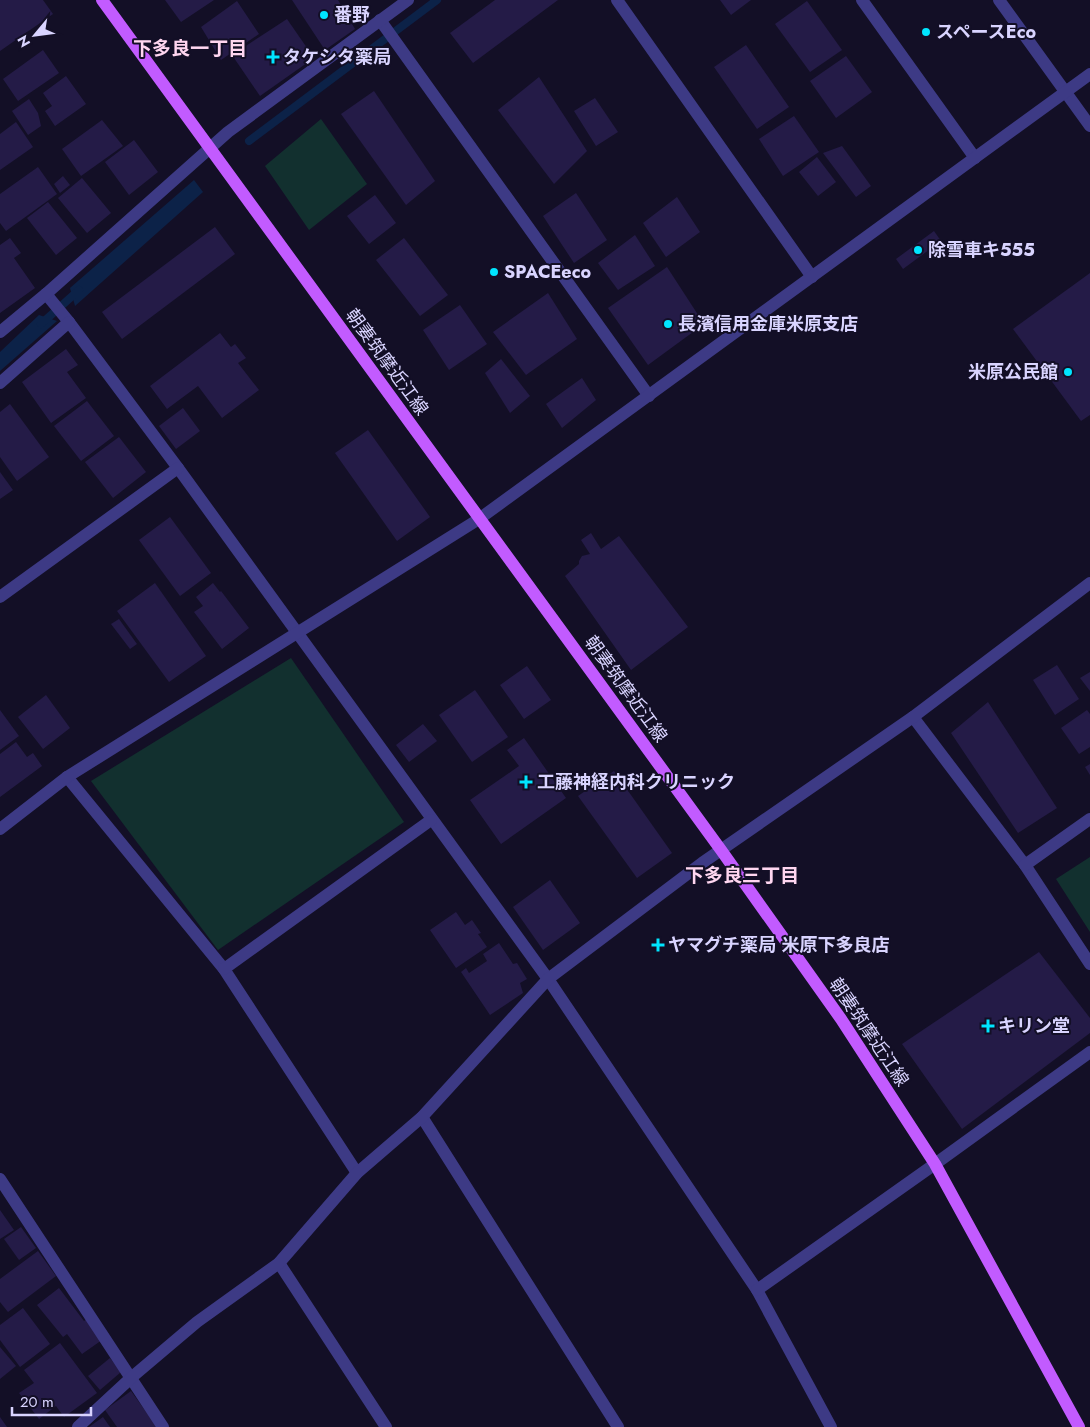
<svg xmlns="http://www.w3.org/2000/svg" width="1090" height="1427" viewBox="0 0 1090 1427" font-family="Jost,'Noto Sans JP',sans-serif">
<rect width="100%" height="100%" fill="#130f26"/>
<g fill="#12302f">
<polygon points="321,119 367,184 309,230 265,166"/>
<polygon points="291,658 404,822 218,950 91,781"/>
<polygon points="1090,857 1090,932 1056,879"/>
</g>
<g fill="#0c2248">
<polygon points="194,180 203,192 75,306 70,288"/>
<polygon points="39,315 57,321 0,371 0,352"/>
</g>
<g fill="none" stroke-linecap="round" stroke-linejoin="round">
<g stroke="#0c2248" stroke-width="8">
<polyline points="249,141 437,0"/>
<polyline points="41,324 79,290"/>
</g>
</g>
<g fill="#241b47">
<polygon points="0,0 43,0 53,14 0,51"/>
<polygon points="165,0 214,0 181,22"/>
<polygon points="292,0 338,0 355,29 325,50"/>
<polygon points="495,0 558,0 473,63 450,33"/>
<polygon points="720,0 751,0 731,15"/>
<polygon points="237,1 259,34 221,60 201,27"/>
<polygon points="807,1 842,50 810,72 775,24"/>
<polygon points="287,19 314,58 260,96 232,55"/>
<polygon points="746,45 789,107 757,129 714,67"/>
<polygon points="43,50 59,73 18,101 3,79"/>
<polygon points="846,56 872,92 836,118 810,81"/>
<polygon points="66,76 86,104 55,126 45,111 52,106 43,93"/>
<polygon points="539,77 587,151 554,184 498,110"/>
<polygon points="374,91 435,181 406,205 341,114"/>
<polygon points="595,98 618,132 596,146 574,111"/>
<polygon points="29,99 38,113 41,126 28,135 12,111"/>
<polygon points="794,116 819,152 783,176 759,139"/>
<polygon points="102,120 123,146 81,176 62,149"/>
<polygon points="16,122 33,147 0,170 0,134"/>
<polygon points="134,140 158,172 129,195 105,162"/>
<polygon points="842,146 871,186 856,197 823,153"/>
<polygon points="817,157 836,182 818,196 799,172"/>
<polygon points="38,167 57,194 6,231 0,223 0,194"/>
<polygon points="63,176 70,185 60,193 54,184"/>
<polygon points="82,178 111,213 87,233 58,198"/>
<polygon points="576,193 607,240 574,263 543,216"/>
<polygon points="375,195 396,223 369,244 347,216"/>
<polygon points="677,197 700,232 666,257 643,223"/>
<polygon points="48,202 77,238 56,255 27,218"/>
<polygon points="215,227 235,254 122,339 102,312"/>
<polygon points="934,231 941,241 903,269 896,259"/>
<polygon points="635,235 655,266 618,290 598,263"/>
<polygon points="10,238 21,253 14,258 35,288 0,313 0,245"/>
<polygon points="404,238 448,295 420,316 376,260"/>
<polygon points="667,267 704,324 648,365 608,308"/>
<polygon points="1090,273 1090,415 1081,421 1013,329"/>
<polygon points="548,293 577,339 526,375 493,332"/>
<polygon points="460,305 487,344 449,370 423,330"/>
<polygon points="220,333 231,347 235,344 246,358 238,363 259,390 222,418 198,386 167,409 150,386"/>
<polygon points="66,349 78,365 67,372 86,398 51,423 22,382"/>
<polygon points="501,359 530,396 510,413 485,373"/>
<polygon points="582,378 596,400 562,428 546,404"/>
<polygon points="87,401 114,436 81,461 54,426"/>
<polygon points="10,404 49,457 17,481 0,457 0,412"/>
<polygon points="183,408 200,431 176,449 159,426"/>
<polygon points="368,430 430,517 397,541 335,453"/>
<polygon points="119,437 146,472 113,498 85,462"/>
<polygon points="0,472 13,490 0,499"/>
<polygon points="170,517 211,573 180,596 139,540"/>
<polygon points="591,533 601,549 619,536 688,627 631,670 565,576 579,564 579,561 582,556 590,554 581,540"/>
<polygon points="155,583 206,656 169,682 117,611"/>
<polygon points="213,583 220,592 221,591 249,628 222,649 194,612 203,606 196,597"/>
<polygon points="119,619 137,644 130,649 111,624"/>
<polygon points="1057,665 1079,699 1055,715 1033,680"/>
<polygon points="527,666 551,700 524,719 500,685"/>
<polygon points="1090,672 1090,691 1080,678"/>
<polygon points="475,690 508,737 472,762 439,715"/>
<polygon points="46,695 70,728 43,749 18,717"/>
<polygon points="988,702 1057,808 1018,833 951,733"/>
<polygon points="0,710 19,736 0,750"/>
<polygon points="1087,710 1090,714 1090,747 1079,754 1061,728"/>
<polygon points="423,724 437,741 409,762 396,745"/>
<polygon points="524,738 566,798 501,844 470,800 519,766 507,750"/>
<polygon points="16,742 27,757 33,753 42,766 0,797 0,754"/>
<polygon points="1090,764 1090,775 1085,767"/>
<polygon points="614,771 672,853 637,878 578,796"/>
<polygon points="550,880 580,923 543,950 513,907"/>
<polygon points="456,912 465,925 472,920 481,933 478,934 487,947 456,968 430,930"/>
<polygon points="499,943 513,964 517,963 527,979 520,983 523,993 490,1015 461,972 466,968 469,973 487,961 483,954"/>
<polygon points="1039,952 1090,1018 1090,1033 962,1129 902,1044"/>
<polygon points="0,1210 14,1230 0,1239"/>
<polygon points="21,1227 36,1248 19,1260 4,1239"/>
<polygon points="38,1251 56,1276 8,1312 0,1302 0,1279"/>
<polygon points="59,1288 84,1321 87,1319 102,1340 82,1354 67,1334 63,1337 37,1305"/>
<polygon points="23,1308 50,1344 20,1367 0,1340 0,1325"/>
<polygon points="60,1343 97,1393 64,1417 56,1406 39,1419 19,1393 34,1383 24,1370"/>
<polygon points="0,1347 16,1366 0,1379"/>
<polygon points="110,1358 121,1372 100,1390 88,1376"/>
<polygon points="131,1391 157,1427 117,1427 105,1410"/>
<polygon points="0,1417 7,1427 0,1427"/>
<polygon points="103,1417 110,1427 89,1427"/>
</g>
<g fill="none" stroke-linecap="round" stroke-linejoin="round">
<g stroke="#3d3a85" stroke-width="12">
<polyline points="617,0 812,277"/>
<polyline points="862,0 975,158"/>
<polyline points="999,0 1090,126"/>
<polyline points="380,20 649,396"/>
<polyline points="46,294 69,322 178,468 548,979 757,1290 831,1427"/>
<polyline points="0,332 46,294 228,132 408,0"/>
<polyline points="0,383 69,322"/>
<polyline points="0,597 178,468"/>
<polyline points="913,717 1025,865 1090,964"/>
<polyline points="67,777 224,969 357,1173"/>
<polyline points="0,829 67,777 479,519 1090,74"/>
<polyline points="1025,865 1090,819"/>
<polyline points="224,969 431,820"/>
<polyline points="422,1117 618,1427"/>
<polyline points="0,1179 163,1427"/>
<polyline points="279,1263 386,1427"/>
<polyline points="757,1290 935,1164 1090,1052"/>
<polyline points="78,1427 132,1377 197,1322 279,1263 357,1173 422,1117 548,979 702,863 913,717 1090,583"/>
</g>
<polyline stroke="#c25bff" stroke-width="12" points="102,0 721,850 841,1019 935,1164 1079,1427"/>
</g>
<g fill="#00e5ff" stroke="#130f26" stroke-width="2">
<circle cx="324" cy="15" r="5"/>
<circle cx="926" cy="32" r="5"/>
<path d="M270.5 49.5h5v5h5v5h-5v5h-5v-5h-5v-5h5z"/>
<circle cx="918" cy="250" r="5"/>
<circle cx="494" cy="272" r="5"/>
<circle cx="668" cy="324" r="5"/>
<circle cx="1068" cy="372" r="5"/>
<path d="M523.5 774.5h5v5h5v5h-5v5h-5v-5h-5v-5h5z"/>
<path d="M655.5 937.5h5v5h5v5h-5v5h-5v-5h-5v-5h5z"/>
<path d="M985.5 1018.5h5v5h5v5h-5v5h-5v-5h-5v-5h5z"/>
</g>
<g text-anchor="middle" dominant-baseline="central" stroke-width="4" stroke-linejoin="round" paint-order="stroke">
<g font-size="18" font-weight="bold" fill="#d9d4ff" stroke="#130f26" text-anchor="start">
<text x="334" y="15">番野</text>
<text x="936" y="32">スペースEco</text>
<text x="283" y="57">タケシタ薬局</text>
<text x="928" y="250">除雪車キ555</text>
<text x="504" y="272">SPACEeco</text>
<text x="678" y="324">長濱信用金庫米原支店</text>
<text x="1058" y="372" text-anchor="end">米原公民館</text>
<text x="537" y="782">工藤神経内科クリニック</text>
<text x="668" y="945">ヤマグチ薬局 米原下多良店</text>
<text x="998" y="1026">キリン堂</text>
</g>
<g font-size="18" fill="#d9d4ff" stroke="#130f26">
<text transform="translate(387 362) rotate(54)">朝妻筑摩近江線</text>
<text transform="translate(626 689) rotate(54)">朝妻筑摩近江線</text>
<text transform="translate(869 1032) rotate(56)">朝妻筑摩近江線</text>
</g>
<g font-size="19" font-weight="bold" fill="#ffd6f0" stroke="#130f26">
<text x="190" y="48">下多良一丁目</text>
<text x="742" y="875">下多良三丁目</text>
</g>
</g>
<g transform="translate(35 35) rotate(241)" stroke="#130f26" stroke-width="4" paint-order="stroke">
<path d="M0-4L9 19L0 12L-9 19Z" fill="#d9d4ff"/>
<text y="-8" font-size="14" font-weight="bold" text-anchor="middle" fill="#d9d4ff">N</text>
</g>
<path d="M12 1407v8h79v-8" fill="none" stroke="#d9d4ff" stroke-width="2.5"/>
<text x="20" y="1407" font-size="15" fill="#d9d4ff" stroke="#130f26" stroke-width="4" paint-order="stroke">20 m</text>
</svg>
